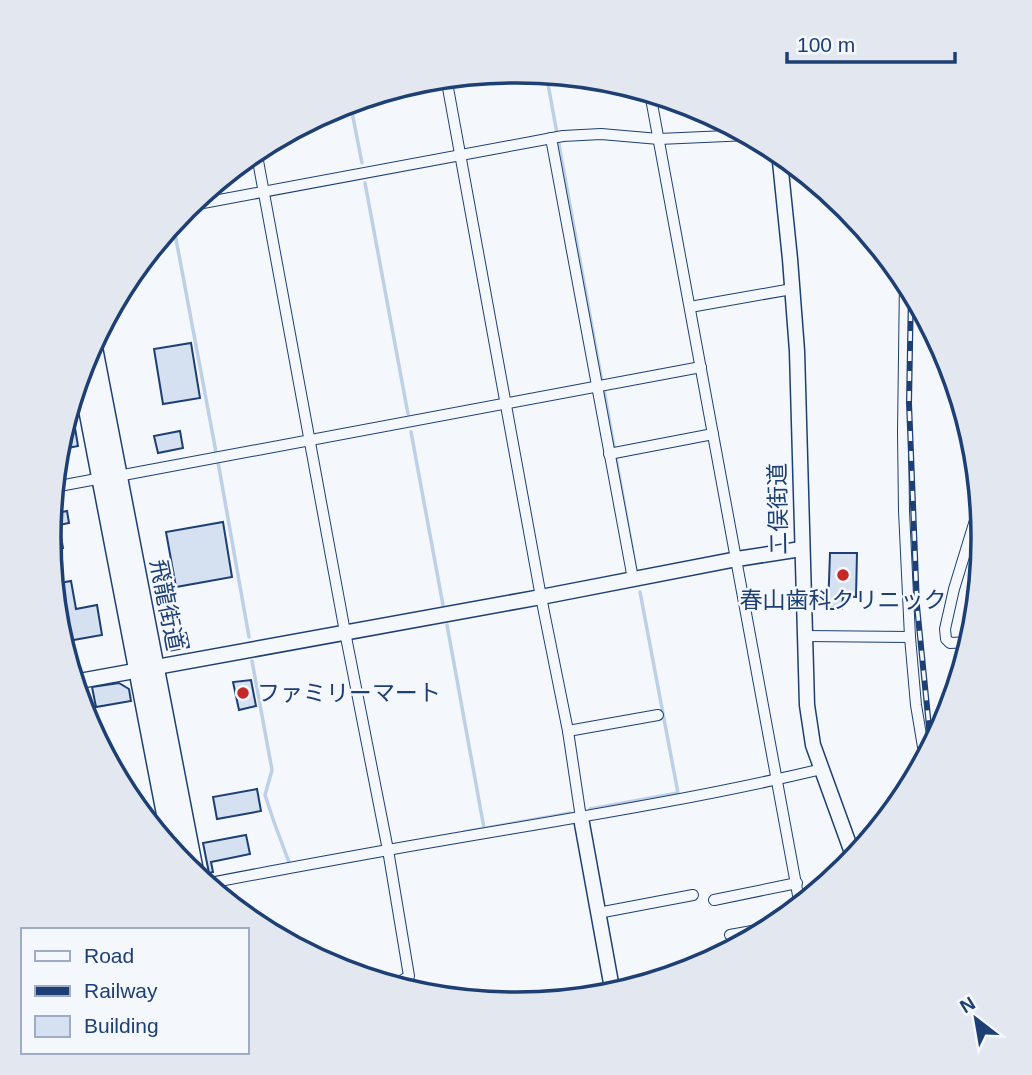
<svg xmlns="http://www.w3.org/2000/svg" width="1032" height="1075" viewBox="0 0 1032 1075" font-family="Arial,'Noto Sans JP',sans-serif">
<rect width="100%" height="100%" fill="#f4f7fb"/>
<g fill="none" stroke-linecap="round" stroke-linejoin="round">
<g stroke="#bed0e5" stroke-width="3.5">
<polyline points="546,73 602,382"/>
<polyline points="350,102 362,163"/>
<polyline points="365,183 408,414"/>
<polyline points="173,223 216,452"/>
<polyline points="604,390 636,570"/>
<polyline points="411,432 443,605"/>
<polyline points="218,462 249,637"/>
<polyline points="447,625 484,828"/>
<polyline points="252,661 272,770 265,795 274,822 290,865"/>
<polyline points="590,809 678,793 640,592"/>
<polyline points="464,832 570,813"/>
</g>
</g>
<g fill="#d5e0f0" stroke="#1d3f73" stroke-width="2">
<polygon points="191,343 200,398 163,404 154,349"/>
<polygon points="73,416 78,446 58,450 67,417"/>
<polygon points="180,431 183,448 158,453 154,436"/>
<polygon points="55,498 57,513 67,511 69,523 59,525 63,548 50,551 49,537 53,499"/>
<polygon points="223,522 232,577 176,587 166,532"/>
<polygon points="830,553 857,553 856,597 843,596 842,609 828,609"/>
<polygon points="71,581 76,609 97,605 102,635 62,642 58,628 54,584"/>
<polygon points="186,633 189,647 168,651 165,637"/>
<polygon points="251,680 256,706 239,710 233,682"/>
<polygon points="119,683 129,689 131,701 96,707 92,687"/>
<polygon points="257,789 261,811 217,819 213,797"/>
<polygon points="246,835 250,854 211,862 213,872 209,873 203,843"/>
</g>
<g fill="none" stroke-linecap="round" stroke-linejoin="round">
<g stroke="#1d3f73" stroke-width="8">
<polyline id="lane" points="963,642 963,663"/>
</g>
<g stroke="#1d3f73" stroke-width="12">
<g id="street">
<polyline points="446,77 541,597 568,731 581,818"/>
<polyline points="650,93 800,906"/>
<polyline points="551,138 633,579"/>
<polyline points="256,150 345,632 388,850 409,976 398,983 399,988"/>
<polyline points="187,206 563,136 601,134 659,139 749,135"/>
<polyline points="905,280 903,432 904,511 910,637"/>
<polyline points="690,307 792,289"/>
<polyline points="609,454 713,434"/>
<polyline points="118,476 701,367"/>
<polyline points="54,487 102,478"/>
<polyline points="805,636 910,637 916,705 925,759"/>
<polyline points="970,642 950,643 946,639 945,629 954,589 980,504"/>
<polyline points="568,731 658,715"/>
<path d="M205,884C266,872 327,861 388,850C533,824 679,803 822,769"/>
<polyline points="714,900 797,883"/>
<polyline points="598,913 693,895"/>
<polyline points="730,935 774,927"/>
</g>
</g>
<g stroke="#1d3f73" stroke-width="17">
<g id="secondary">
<polyline points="779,152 790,259 797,351 807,705 813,745 854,858"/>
<polyline points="74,682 541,597 737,559 801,549"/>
<polyline points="581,818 613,994"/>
</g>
</g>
<g stroke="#1d3f73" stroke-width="22">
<g id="highway">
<polyline points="92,345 194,874"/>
<polyline points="81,370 174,853"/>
</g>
</g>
<use href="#lane" stroke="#f4f7fb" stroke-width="5"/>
<use href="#street" stroke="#f4f7fb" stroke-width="10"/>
<use href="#secondary" stroke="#f4f7fb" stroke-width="14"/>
<use href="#highway" stroke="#f4f7fb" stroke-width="19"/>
<g stroke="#1d3f73" stroke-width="6">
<polyline id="rail" points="911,291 909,403 917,606 931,747"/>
</g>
<use href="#rail" stroke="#f4f7fb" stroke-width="3.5" stroke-dasharray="10" stroke-linecap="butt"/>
</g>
<g fill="#c62828" stroke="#f4f7fb" stroke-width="2.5">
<circle cx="843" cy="575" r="7"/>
<circle cx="243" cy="693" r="7"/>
</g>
<g text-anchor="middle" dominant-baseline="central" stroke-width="5" stroke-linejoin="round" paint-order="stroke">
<g font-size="23" fill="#1d3f73" stroke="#f4f7fb">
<text transform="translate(778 509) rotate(-91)">二俣街道</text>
<text transform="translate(167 605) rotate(79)">飛龍街道</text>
</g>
<g font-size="23" fill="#1d3f73" stroke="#f4f7fb">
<text x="843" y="600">春山歯科クリニック</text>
<text x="257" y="693" text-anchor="start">ファミリーマート</text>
</g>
</g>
<path d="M0 0H1032V1075H0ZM515 83H517A454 454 0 0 1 971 537V538A454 454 0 0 1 517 992H515A454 454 0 0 1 61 538V537A454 454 0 0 1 515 83Z" fill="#e3e8f0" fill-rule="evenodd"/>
<path fill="none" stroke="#1d3f73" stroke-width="3.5" d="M515 83H517A454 454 0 0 1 971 537V538A454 454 0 0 1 517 992H515A454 454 0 0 1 61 538V537A454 454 0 0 1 515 83Z"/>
<rect x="21" y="928" width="228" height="126" fill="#f4f7fb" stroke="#9eadc5" stroke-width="2"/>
<rect x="35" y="951" width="35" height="10" fill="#f4f7fb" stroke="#9eadc5" stroke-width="2"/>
<text x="84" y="963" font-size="21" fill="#1d3f73">Road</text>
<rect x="35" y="986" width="35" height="10" fill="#1d3f73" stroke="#9eadc5" stroke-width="2"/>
<text x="84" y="998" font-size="21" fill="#1d3f73">Railway</text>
<rect x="35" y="1016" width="35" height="21" fill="#d5e0f0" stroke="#9eadc5" stroke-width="2"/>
<text x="84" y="1033" font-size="21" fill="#1d3f73">Building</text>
<g transform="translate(976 1019) rotate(329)" stroke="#f4f7fb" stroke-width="5" paint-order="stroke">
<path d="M0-5L12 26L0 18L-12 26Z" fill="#1d3f73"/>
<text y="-10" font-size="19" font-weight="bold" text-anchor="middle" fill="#1d3f73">N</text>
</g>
<path d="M787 52v10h168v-10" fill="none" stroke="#1d3f73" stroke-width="3.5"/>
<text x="797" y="52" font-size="21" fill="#1d3f73" stroke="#f4f7fb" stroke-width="5" paint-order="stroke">100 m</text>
</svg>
